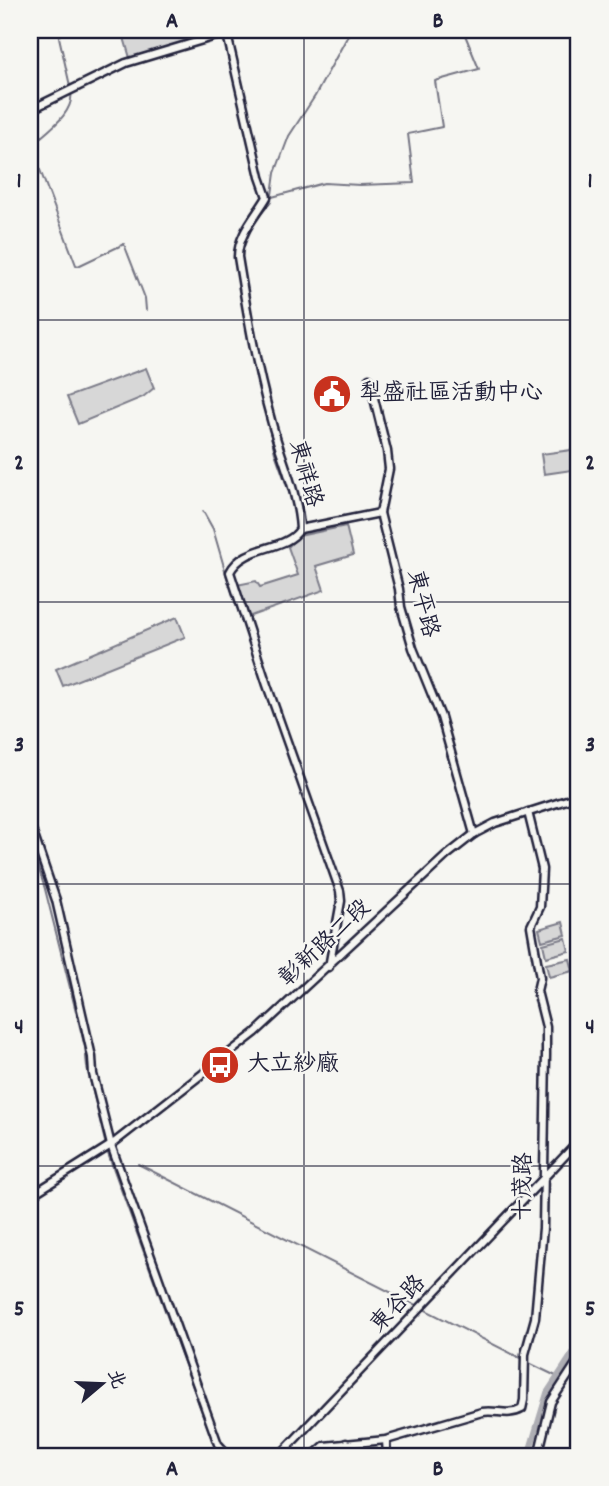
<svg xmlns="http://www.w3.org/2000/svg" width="609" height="1486" viewBox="0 0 609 1486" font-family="Dekko,'LXGW WenKai TC',sans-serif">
<rect width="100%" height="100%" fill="#f6f6f2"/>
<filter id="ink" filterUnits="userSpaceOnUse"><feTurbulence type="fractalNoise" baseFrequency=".0143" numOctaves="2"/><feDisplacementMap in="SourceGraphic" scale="14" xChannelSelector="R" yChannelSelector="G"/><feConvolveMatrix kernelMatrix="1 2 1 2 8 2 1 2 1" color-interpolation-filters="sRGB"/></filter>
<g filter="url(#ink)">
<g fill="#d7d7d7" stroke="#7c7c89" stroke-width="2">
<polygon points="138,30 189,30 192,40 130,58 123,34"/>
<polygon points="146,368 154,388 143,397 78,424 67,397"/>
<polygon points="579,449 579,469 544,474 541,454"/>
<polygon points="346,526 353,555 316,566 324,590 242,619 232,586 256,581 260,587 298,575 288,547 299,536"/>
<polygon points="177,617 185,637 63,686 56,669"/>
<polygon points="563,922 566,935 542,941 539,929"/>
<polygon points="566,938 569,951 546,957 543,944"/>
<polygon points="570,959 573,971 549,977 546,964"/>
</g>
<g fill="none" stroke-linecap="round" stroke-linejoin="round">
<g stroke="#757583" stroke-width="2">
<polyline points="62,30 59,37 70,86"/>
<path d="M71,92C75,114 45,132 31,146L76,265L78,266L124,244L145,298L146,310"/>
<polyline points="253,161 263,200"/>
<polyline points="272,197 324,183 360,185 414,183 408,134 442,127 435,81 479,69 463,30"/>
<polyline points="237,243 234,252 241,293"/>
<polyline points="242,251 254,222 271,202 275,173 289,136 315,96 351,30"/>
<polyline points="259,384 275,453 293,503"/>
<polyline points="203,511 213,529 227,577 262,680"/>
<polyline points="30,841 45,889 85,1047 87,1067 106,1146"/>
<polyline points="107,1151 218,1456"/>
<polyline points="138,1164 522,1359"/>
<polyline points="527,1362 558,1377"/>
</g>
<polyline stroke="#adadb3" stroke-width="6" points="528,1456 547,1393 579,1344"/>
<g stroke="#22223b" stroke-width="11">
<g id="minor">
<path d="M226,30L260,177L267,197C256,216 238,234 238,257C247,312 256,366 271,420C280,456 298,492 300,529C286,552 244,544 230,572L267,685L340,891L341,901L329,967"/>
<polyline points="30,110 126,63 236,30"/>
<polyline points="369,378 387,451 389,469 380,513 399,589 401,607 413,648 441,717 474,834"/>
<polyline points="300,529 380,513"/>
<polyline points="30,824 56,900 92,1057 93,1074 111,1145 218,1444 229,1456"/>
<polyline points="30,1196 111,1145 255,1033 446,856 474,834 495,823 579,796"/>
<polyline points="386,1440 387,1456"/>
<polyline points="346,1443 349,1456"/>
<polyline points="279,1456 579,1141"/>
<path d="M305,1456L315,1454L324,1446L386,1440L482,1412C496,1409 508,1417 522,1409L524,1400L525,1354L535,1318L543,1228L546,1054V1027L537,991L540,978L531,926L540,907L542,869L528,812"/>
<polyline points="538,1456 551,1402 579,1359"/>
</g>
</g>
<use href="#minor" stroke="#f6f6f2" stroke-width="6"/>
</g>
</g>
<path fill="none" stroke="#22223b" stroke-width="2" stroke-opacity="0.55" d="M304,30V1456M30,320H579M30,602H579M30,884H579M30,1166H579"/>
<defs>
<g id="civic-disc" transform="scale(2.0125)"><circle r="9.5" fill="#c8321e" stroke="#f6f6f2"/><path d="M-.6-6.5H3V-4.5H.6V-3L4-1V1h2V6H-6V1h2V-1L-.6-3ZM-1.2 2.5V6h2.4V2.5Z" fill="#fff"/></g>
<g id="bus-disc" transform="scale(2.0125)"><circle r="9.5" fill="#c8321e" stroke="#f6f6f2"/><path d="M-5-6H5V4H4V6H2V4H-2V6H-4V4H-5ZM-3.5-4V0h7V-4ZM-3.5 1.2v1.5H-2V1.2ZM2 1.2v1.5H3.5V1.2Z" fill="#fff"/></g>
</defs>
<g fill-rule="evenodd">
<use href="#civic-disc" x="332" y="394"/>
<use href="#bus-disc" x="220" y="1065"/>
</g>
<g text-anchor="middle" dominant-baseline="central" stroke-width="5" stroke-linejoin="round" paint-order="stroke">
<g font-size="23" fill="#22223b" stroke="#f6f6f2" text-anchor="start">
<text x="359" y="394">犁盛社區活動中心</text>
<text x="247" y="1065">大立紗廠</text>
</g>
<g font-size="23" fill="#22223b" stroke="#f6f6f2">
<text transform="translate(304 474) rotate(74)">東祥路</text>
<text transform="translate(421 604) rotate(76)">東平路</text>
<text transform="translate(326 944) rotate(-43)">彰新路二段</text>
<text transform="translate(525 1187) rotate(-89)">十茂路</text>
<text transform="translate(399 1305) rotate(-47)">東谷路</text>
</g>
</g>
<rect width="609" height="1486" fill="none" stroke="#f6f6f2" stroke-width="77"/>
<g transform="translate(102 1384) rotate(71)" stroke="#f6f6f2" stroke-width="5" paint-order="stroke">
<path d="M0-5L12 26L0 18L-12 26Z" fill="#22223b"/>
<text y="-10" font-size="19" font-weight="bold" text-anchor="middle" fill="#22223b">北</text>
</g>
<rect x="38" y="38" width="532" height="1410" fill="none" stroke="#22223b" stroke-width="2.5"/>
<g font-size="23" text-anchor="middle" font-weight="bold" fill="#22223b">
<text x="172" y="27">A</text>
<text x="438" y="27">B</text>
<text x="19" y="187">1</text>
<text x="590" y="187">1</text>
<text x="19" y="469">2</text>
<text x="590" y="469">2</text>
<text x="19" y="751">3</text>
<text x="590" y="751">3</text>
<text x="19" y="1033">4</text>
<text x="590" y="1033">4</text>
<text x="19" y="1315">5</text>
<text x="590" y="1315">5</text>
<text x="172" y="1475">A</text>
<text x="438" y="1475">B</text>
</g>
</svg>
